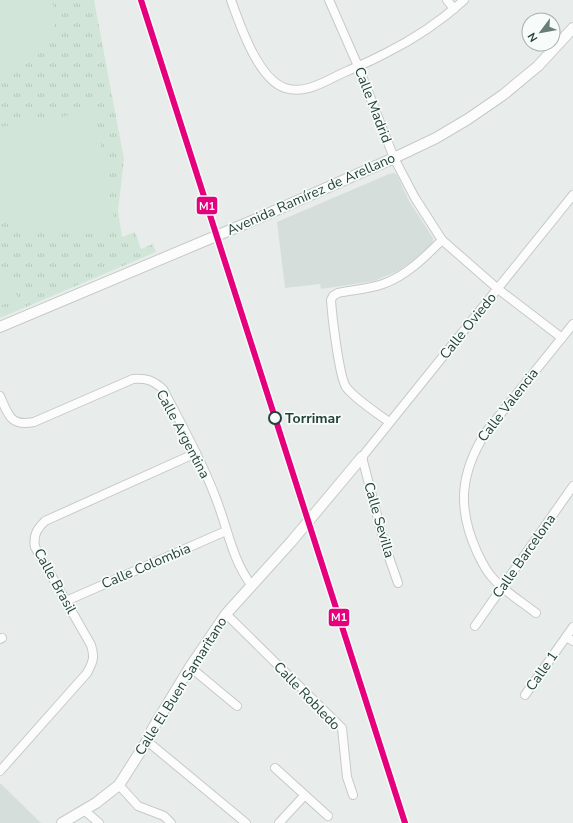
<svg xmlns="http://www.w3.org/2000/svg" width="573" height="823" viewBox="0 0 573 823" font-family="'Nunito Sans',sans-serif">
<defs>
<pattern id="grass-tufts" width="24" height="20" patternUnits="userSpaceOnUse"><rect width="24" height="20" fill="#d1e6d8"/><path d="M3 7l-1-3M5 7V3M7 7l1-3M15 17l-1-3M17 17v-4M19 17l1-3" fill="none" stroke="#b3c6ba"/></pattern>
</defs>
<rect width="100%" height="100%" fill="#e8edeb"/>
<g fill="#d6dedb">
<polygon points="394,173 397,175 409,201 433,238 433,241 431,245 411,262 398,271 374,281 321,289 320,284 285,288 277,222 389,174"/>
<polygon points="0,783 41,823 0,823"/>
</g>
<polygon fill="url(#grass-tufts)" points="0,0 94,0 124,159 118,211 122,237 135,232 141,249 153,244 156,252 0,318"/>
<g fill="#d1e6d8">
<path d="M0,0H51C59,18 56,41 39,54C28,62 13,67 0,73Z"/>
<path d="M95,111L116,231L106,234L39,233C24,231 11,224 0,212V127Z"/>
<polygon points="8,276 18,298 0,306 0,280"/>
</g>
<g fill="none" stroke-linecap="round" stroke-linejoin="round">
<g stroke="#c5cac8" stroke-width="10">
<g id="minor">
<path d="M231,0C240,25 258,79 285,88C306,95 327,80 345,72C359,66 373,60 386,53C414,39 441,21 464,0"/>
<polyline points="329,0 358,66 394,158 415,198 442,240 498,289 562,338"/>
<polyline points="447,0 454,9"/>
<path d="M0,396C8,414 10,427 34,422L133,379C147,378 152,380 163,389C181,424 201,459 215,496C228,528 231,558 252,586"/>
<path d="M389,422C377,413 355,399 346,387C339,376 332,315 331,300L333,296L338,293C352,290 369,289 383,284C406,276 425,257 442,240"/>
<polyline points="398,583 385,546 362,457 573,195"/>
<polyline points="66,601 226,531"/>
<path d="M536,613C522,602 502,590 491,576C485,569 481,560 477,552C457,508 460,473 486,432L573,324"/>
<polyline points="226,614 342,728 347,777 353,795"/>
<polyline points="475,626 573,486"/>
<polyline points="566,637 573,641"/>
<polyline points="0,639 2,638"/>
<polyline points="190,667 237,706"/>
<polyline points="525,695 573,627"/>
<polyline points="147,741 246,823"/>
<polyline points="275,768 328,816"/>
<path d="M0,771L87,673C93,662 95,657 91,645L35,547C33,535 37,529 45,521L196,453"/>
<polyline points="119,785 138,806 164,816 171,823"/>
<polyline points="84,810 99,823"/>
<polyline points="279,823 304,796"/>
</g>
</g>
<g stroke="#c5cac8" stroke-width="12">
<g id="tertiary">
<polyline points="0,327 254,220 394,158 436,138 468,119 503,95 538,66 573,28"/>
<polyline points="62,823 96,803 119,785 147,741 153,728 190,667 226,614 291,542 362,457"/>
</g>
</g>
<use href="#minor" stroke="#fcfcfc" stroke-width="8"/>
<use href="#tertiary" stroke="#fcfcfc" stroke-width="10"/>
<g stroke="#f7fbf9" stroke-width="9">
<polyline id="metro-1" points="141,0 405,823"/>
</g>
<use href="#metro-1" stroke="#e5007d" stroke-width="6"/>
</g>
<circle fill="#f7fbf9" stroke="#24423a" stroke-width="2" cx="275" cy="418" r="6"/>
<g text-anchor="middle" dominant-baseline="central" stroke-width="3.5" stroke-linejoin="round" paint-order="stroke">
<g font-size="14" fill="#24423a" stroke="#f7fbf9">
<text transform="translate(373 105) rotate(69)">Calle Madrid</text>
<text transform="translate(311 194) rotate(-24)">Avenida Ramírez de Arellano</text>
<text transform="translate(468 326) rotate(-51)">Calle Oviedo</text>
<text transform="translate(508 405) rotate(-52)">Calle Valencia</text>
<text transform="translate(183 434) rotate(62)">Calle Argentina</text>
<text transform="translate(379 520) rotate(74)">Calle Sevilla</text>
<text transform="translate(524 556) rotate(-55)">Calle Barcelona</text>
<text transform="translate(146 566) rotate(-23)">Calle Colombia</text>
<text transform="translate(55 581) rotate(61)">Calle Brasil</text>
<text transform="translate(542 671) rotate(-55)">Calle 1</text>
<text transform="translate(181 686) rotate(-58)">Calle El Buen Samaritano</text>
<text transform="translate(307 696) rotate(46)">Calle Robledo</text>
</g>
<g font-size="14" font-weight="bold" fill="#24423a" stroke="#f7fbf9" text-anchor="start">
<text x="285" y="418">Torrimar</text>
</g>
</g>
<g stroke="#f7fbf9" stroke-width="1.5">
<rect x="196" y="196" width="22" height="19" rx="4" fill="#e5007d"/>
<rect x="328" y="608" width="22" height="19" rx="4" fill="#e5007d"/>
</g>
<g font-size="11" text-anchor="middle" font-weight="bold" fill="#fff">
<text x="207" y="210">M1</text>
<text x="339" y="621">M1</text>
</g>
<g transform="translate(541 32) rotate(238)"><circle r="19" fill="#f7fbf9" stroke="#a3b1ad"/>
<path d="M0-3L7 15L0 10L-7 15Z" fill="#697e78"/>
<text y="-6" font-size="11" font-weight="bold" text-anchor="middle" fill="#24423a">N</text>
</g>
</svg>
